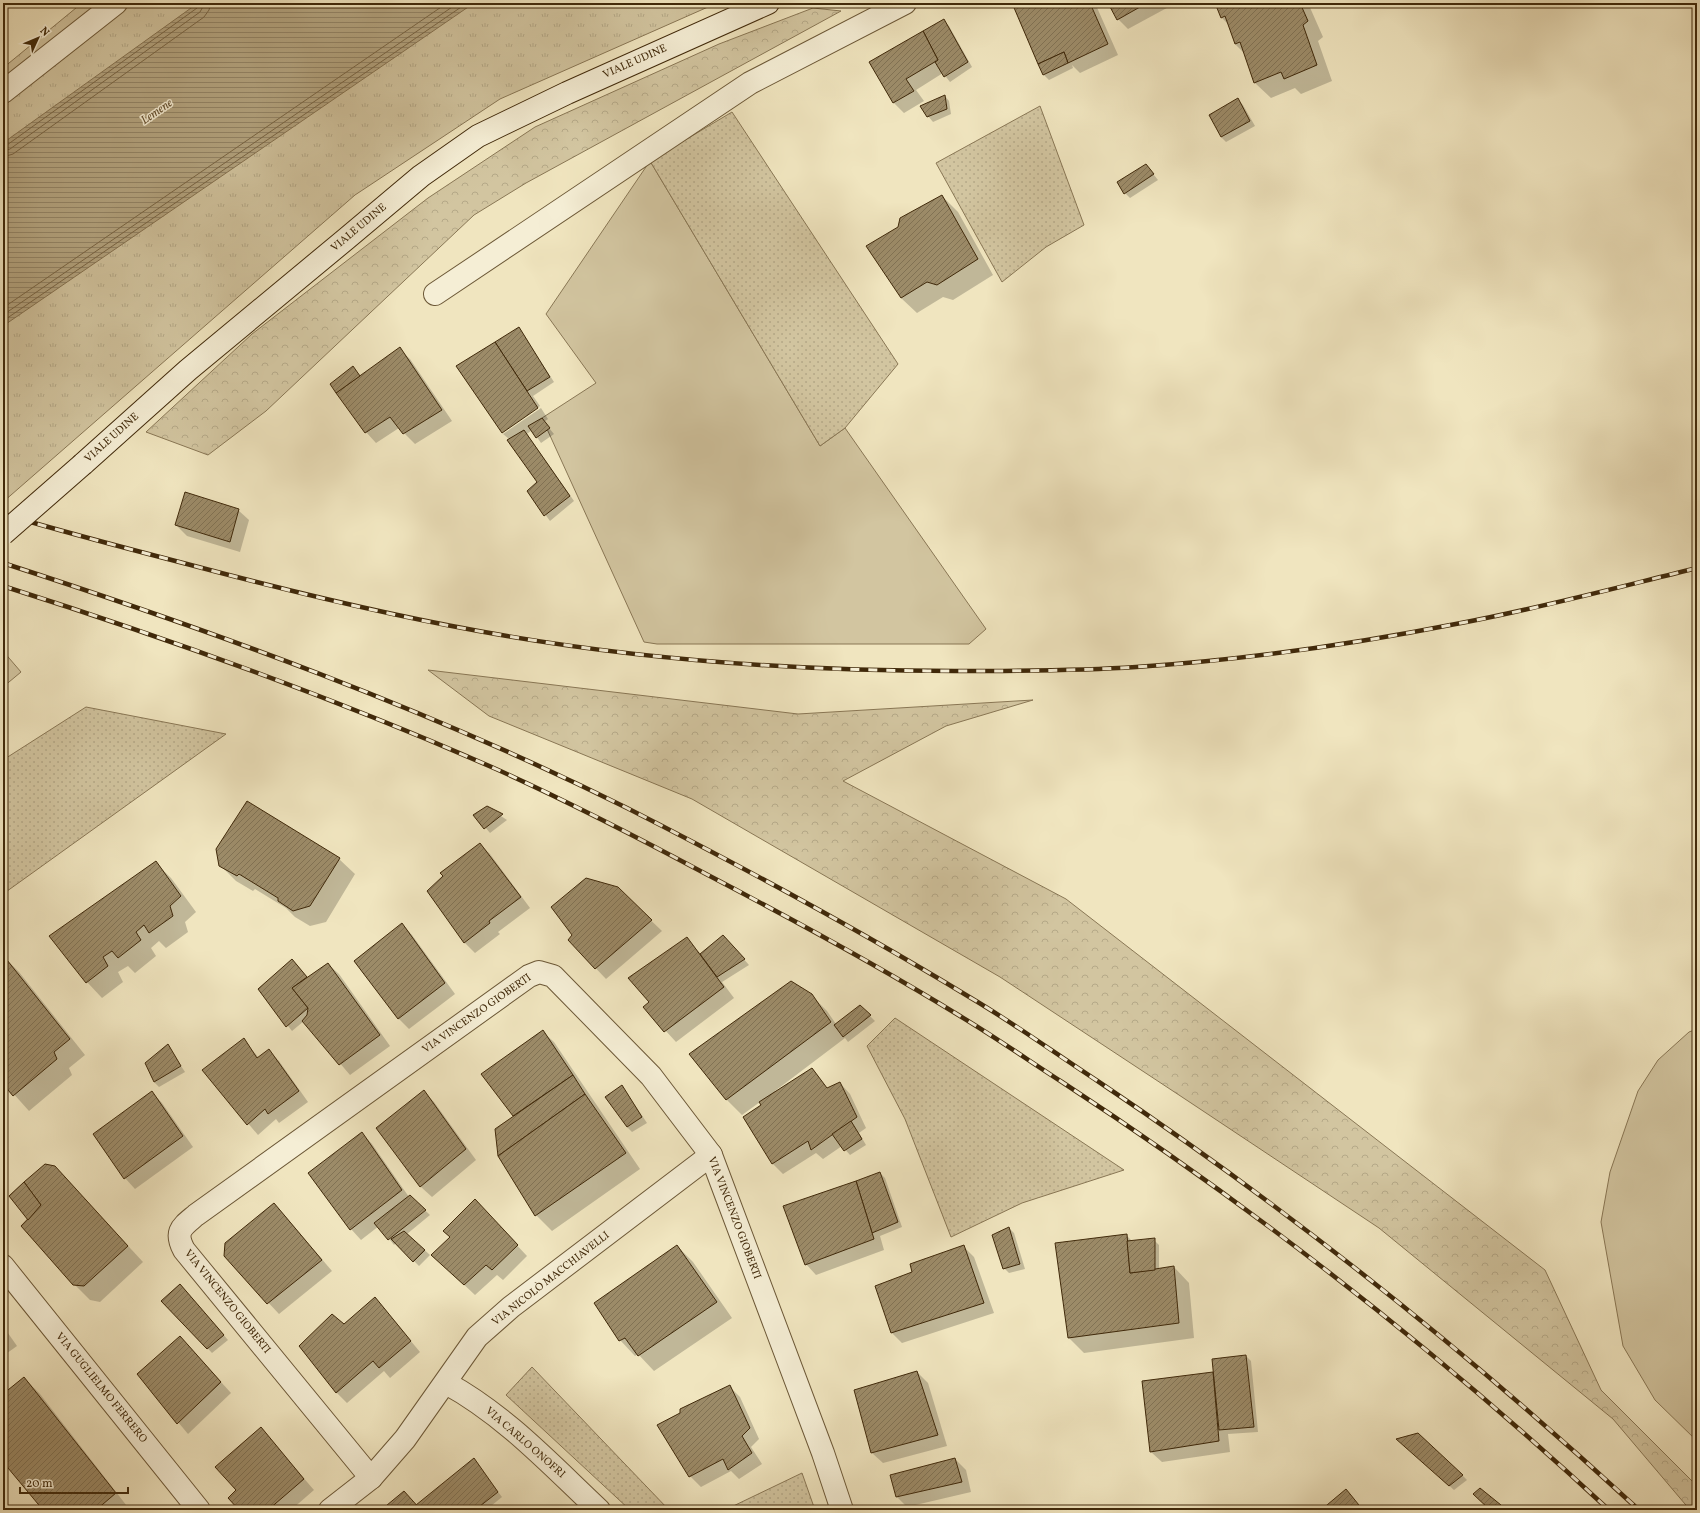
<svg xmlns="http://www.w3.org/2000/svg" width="1700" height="1513" viewBox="0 0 1700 1513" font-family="Vollkorn,serif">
<defs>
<pattern id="forest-crowns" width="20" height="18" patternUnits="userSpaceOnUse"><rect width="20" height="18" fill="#d2c5a0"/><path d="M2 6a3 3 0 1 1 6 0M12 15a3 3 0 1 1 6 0" fill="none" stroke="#b5a988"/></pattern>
<pattern id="park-tufts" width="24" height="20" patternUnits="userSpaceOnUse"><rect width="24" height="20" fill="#d2c5a0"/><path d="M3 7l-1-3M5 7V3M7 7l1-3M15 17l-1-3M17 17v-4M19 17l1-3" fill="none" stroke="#b5a988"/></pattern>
<pattern id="garden-dots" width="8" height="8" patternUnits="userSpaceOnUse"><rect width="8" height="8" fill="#d2c5a0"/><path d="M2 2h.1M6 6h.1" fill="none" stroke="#b5a988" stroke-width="1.8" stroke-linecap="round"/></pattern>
<pattern id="water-rules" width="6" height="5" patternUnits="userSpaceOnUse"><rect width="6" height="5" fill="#b4a581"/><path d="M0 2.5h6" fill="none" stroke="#948668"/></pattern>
<pattern id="building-hatch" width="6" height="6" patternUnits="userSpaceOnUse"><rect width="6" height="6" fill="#9c8b68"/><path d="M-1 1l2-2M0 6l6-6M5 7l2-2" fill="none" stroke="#817254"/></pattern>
</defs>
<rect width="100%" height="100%" fill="#f0e5bf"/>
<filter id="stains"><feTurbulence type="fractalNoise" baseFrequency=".005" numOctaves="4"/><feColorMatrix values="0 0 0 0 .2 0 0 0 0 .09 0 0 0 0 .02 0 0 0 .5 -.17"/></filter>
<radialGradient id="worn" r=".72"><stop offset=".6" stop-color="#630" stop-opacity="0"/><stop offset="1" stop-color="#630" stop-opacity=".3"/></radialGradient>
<g fill="#d2c5a0" stroke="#897755">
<polygon points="650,161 820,446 845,428 986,629 969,644 657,644 644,642 542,418 596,383 546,314"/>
<polygon points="3,651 21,672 3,687"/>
<polygon points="1697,1029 1697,1441 1655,1400 1623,1346 1601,1222 1610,1172 1638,1091 1658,1060 1689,1032"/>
</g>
<g fill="url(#forest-crowns)" stroke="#897755">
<polygon points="813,8 841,11 526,183 474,215 266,411 208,455 146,432 252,334 428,198 535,127 719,44"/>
<polygon points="428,670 798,714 1033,700 946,726 843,781 1066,899 1545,1270 1601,1390 1697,1486 1697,1510 1691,1510 1685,1504 1613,1419 1379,1228 1182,1097 1000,977 692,799 489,716"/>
</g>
<polygon fill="url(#park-tufts)" stroke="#897755" points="82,3 717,3 500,99 355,195 3,502 3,68"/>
<g fill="url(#garden-dots)" stroke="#897755">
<polygon points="1040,106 1084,225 1046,247 1002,282 936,163"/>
<polygon points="732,112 898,364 845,428 820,446 650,161"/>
<polygon points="86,707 226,734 3,894 3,760"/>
<polygon points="895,1018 1124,1170 1022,1203 951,1237 905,1119 867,1046"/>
<polygon points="532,1367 669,1510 630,1510 506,1395"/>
<polygon points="802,1473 815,1510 725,1510"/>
</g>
<polygon fill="url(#water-rules)" stroke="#867351" points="198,3 474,3 3,326 3,143"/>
<g fill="#0003">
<polygon points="1013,3 1095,3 1118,55 1080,73 1072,65 1073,68 1049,80 1044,75"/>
<polygon points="1109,3 1176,3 1128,29 1118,19"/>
<polygon points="1218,3 1308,3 1323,37 1318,41 1332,81 1301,94 1295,88 1271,98 1255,83 1244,53 1235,44 1229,25 1222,18 1216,4"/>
<polygon points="944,21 949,26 972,67 950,82 943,73 916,90 924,101 904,113 893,102 870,62"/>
<polygon points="945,96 949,101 951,114 933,122 928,116"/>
<polygon points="1238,100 1243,105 1255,126 1226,142 1221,137"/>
<polygon points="1146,165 1158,180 1130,198 1125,193"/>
<polygon points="942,196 958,212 993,275 953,300 943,297 917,313 901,298 898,227"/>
<polygon points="519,328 554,382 533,396 540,406 503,431 503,433 457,366"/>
<polygon points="399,349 410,359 452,421 415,444 399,428 376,443 366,432 358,373 361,377"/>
<polygon points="541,408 548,419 544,422 554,434 541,443 532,430 527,434 574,501 550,521 528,491 538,483 509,439 503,434"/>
<polygon points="238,510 249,520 240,552 187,536 176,525"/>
<polygon points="487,807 507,820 490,833 475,815"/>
<polygon points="480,844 490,854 530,908 498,932 500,934 475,953 465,943 428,891"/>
<polygon points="339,859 355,874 326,922 310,926 295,917 286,908 255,889 253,891 236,881 220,865"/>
<polygon points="156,863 171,878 196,912 185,922 188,932 166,948 159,941 151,948 156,956 135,973 128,966 118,972 123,982 102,998 87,982"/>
<polygon points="617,888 662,931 606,979 569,940"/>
<polygon points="402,924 412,935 455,994 409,1029 398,1018"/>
<polygon points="686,939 701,954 728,941 749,965 722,982 734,998 676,1042 644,1007 651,1003"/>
<polygon points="3,956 19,972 85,1055 69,1068 72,1075 29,1111 3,1082"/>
<polygon points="328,964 339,974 390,1046 350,1075 304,1021 292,1031 259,989 297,965 308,978"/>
<polygon points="811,995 827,1011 836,1024 860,1006 875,1021 848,1042 845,1038 775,1091 776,1092 811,1070 828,1089 840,1083 850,1094 866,1128 859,1133 866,1145 850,1155 842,1146 823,1159 816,1153 783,1174 772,1163 760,1102 742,1115 727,1100 691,1054"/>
<polygon points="543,1032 554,1042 640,1169 552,1231 536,1215 499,1155 515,1116 483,1074"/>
<polygon points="244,1040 259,1058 268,1050 279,1061 308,1102 279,1123 276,1119 258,1135 203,1070"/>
<polygon points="168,1046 185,1072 159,1087 154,1082"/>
<polygon points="622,1086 647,1123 632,1132 627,1127"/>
<polygon points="152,1092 162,1103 193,1147 135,1189 125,1178"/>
<polygon points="424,1092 434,1102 476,1160 432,1197 421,1187 377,1128"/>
<polygon points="362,1133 372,1144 409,1197 410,1196 430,1215 407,1234 430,1255 419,1266 396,1243 394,1245 379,1226 361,1240 351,1229"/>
<polygon points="55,1167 143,1262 100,1302 90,1300 74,1284 29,1219"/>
<polygon points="880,1173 885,1178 902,1227 880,1236 884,1250 816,1275 806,1264"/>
<polygon points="485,1211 527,1256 503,1280 497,1275 475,1295 443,1265"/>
<polygon points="284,1215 332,1271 279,1314 225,1256"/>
<polygon points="1009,1228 1014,1233 1025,1269 1009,1273 1004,1268"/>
<polygon points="1126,1235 1133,1242 1154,1240 1159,1245 1159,1269 1174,1267 1189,1283 1194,1338 1084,1353 1068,1337"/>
<polygon points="677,1246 693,1262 732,1318 654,1371 638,1354 635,1356 620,1340"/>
<polygon points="964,1247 974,1257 994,1313 902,1343 892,1333 876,1287 913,1273"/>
<polygon points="185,1290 228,1340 212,1353 163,1301"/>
<polygon points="375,1298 420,1352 390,1378 384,1371 347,1403 336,1392 344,1325"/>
<polygon points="3,1326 17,1346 3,1356"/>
<polygon points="190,1348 231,1393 188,1434 138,1374"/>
<polygon points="1246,1356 1251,1361 1258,1432 1228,1434 1230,1452 1162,1462 1151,1452 1213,1373 1214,1375"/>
<polygon points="917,1372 928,1383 947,1446 883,1463 872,1453"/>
<polygon points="24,1378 40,1394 130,1510 45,1510 3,1460 3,1395"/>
<polygon points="729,1386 740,1397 759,1439 751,1447 762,1464 739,1479 731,1471 701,1487 690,1476"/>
<polygon points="261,1429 314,1490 291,1510 240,1510 237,1491"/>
<polygon points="1403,1444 1462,1475 1467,1480 1454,1490"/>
<polygon points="955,1459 966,1470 971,1492 907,1507 897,1497"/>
<polygon points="474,1460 502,1497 486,1510 382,1510 417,1506"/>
<polygon points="1480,1490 1500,1506 1504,1510 1491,1510"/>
</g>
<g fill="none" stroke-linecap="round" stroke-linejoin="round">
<g stroke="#7a6746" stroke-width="1">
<polyline points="3,146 7,145 197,8 199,3"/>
<polyline points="3,151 10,149 200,12 205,3"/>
<polyline points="3,157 13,154 204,17 209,10 211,3"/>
<polyline points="3,308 447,3"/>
<polyline points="3,315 458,3"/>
<polyline points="3,321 467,3"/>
</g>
</g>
<g fill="url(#building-hatch)" stroke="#40290a">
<polygon points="1012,3 1090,3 1108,44 1068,63 1064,52 1038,64"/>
<polygon points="1108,3 1147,3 1117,20"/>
<polygon points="1215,3 1300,3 1308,21 1303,25 1317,65 1284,79 1281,72 1254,83 1240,42 1235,44 1225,16 1221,18"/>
<polygon points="944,19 968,62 944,77 935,62 938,60 923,31"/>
<polygon points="923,31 938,60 906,79 914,91 893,103 869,62"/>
<polygon points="1064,52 1068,63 1043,75 1038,64"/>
<polygon points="945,95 947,109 927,117 920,106"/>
<polygon points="1238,98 1250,121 1221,137 1209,115"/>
<polygon points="1146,164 1154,174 1124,194 1117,182"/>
<polygon points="942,195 978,259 937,285 927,282 901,298 866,246 898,227 900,218"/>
<polygon points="519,327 550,377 527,391 495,342"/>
<polygon points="495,342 538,408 502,433 456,366"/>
<polygon points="400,347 442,410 403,434 390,417 365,433 336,393"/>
<polygon points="353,366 360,376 336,393 330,384"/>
<polygon points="542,418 550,428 536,438 528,426"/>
<polygon points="524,430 570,496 544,516 527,491 537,482 507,440"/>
<polygon points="185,492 239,509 230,542 175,525"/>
<polygon points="247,801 340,858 310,906 293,911 278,901 278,898 239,874 237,876 219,866 216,849"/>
<polygon points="487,806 503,814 484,829 473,815"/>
<polygon points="480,843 521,897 489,921 490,923 464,943 427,891 443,876 440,873"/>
<polygon points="156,861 181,896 170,906 173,916 149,933 144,925 136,932 141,940 118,958 112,951 103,957 108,966 86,983 49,936"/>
<polygon points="586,878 618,887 652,920 595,969 568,940 572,935 551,907"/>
<polygon points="402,923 445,983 398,1019 354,961"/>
<polygon points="723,935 745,959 717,977 700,954"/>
<polygon points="687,937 724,987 664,1032 643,1007 649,1002 628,978"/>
<polygon points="3,955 70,1039 54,1052 57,1059 13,1096 3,1084"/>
<polygon points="292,959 307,977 292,988 308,1008 286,1027 258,989"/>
<polygon points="328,963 380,1035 339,1065 302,1021 307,1015 308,1008 292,988"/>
<polygon points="791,981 812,994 831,1022 726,1100 689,1054"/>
<polygon points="860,1005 871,1015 843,1037 834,1025"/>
<polygon points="543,1030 573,1075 513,1116 481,1074"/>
<polygon points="244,1038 257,1058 269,1049 299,1091 268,1114 265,1109 247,1125 202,1070"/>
<polygon points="168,1044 181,1066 154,1082 145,1063"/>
<polygon points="812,1068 827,1088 840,1082 857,1117 811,1150 808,1141 772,1164 743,1117 761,1105 759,1102"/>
<polygon points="573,1075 585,1094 498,1156 495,1129"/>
<polygon points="622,1085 642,1117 627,1127 605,1097"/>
<polygon points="424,1090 466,1149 420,1187 376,1128"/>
<polygon points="152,1091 183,1136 124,1179 93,1134"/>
<polygon points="585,1094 626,1153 535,1216 498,1156"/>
<polygon points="851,1121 862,1139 844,1151 832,1134"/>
<polygon points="362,1132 402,1190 350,1230 308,1173"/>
<polygon points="45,1164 55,1166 128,1246 84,1286 73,1285 21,1226 41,1205 24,1182"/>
<polygon points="880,1172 898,1222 872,1233 856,1181"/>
<polygon points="856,1181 874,1239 805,1265 783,1206"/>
<polygon points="24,1182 41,1205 28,1220 9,1196"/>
<polygon points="410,1195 426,1210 388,1240 374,1223"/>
<polygon points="475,1199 518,1245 492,1270 486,1265 464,1285 431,1255 450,1237 443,1231"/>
<polygon points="274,1203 322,1260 267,1304 224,1256 225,1243"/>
<polygon points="1009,1227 1020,1264 1003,1269 992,1235"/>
<polygon points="404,1231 425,1250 413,1262 391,1239"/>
<polygon points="1127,1234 1130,1273 1174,1266 1179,1323 1068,1338 1055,1243"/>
<polygon points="1155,1238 1155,1270 1130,1273 1127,1241"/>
<polygon points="677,1245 717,1302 638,1356 625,1338 619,1341 594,1303"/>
<polygon points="964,1245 984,1303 891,1333 875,1286 912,1272 910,1264"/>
<polygon points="180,1284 224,1335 207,1349 161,1301"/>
<polygon points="375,1297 411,1341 379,1368 373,1361 336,1393 299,1346 332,1314 344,1324"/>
<polygon points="180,1336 221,1382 177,1424 137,1374"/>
<polygon points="1246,1355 1254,1427 1219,1430 1212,1359"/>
<polygon points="917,1371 938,1435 871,1453 854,1390"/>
<polygon points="1213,1372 1219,1441 1150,1452 1142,1381"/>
<polygon points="24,1377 116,1493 96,1510 43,1510 3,1462 3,1394"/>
<polygon points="730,1385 750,1428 742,1436 752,1453 728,1470 723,1459 689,1477 657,1425 680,1413 680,1409"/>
<polygon points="261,1427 304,1479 268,1510 239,1510 228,1498 236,1490 215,1467"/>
<polygon points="1418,1433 1463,1475 1449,1486 1396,1439"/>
<polygon points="474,1458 498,1492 475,1510 421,1510 416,1505"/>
<polygon points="955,1458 962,1482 896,1497 890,1475"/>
<polygon points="1480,1488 1501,1505 1495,1510 1490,1510 1473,1494"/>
<polygon points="1346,1489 1363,1510 1321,1510"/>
<polygon points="404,1491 421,1510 381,1510"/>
</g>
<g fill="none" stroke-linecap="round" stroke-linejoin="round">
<g stroke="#6c5837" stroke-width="24">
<g id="street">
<polyline points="3,92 116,3"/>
<polyline points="435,294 750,83 905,3"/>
<polyline points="3,1266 199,1510"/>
<path d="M446,1383C505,1415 551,1465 599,1510"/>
<path d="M371,1478L184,1250C174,1231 182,1227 196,1215L529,976L539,972L553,976L651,1076L711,1155L823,1453L842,1510"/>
<polyline points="330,1510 371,1478 405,1439 477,1337 511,1307 711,1155"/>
</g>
</g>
<g stroke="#40290a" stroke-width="24">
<polyline id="secondary" points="83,464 188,370 346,239 421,176 478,136 567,93 768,3"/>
</g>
<use href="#street" stroke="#f5eed5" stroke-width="22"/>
<use href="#secondary" stroke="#f5eed5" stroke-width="22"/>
<g stroke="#40290a" stroke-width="4.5">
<g id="rail">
<path d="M3,514C64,532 125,548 187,564C292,592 399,618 507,636C655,661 805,671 955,671C1015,671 1076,671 1136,667C1245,660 1354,644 1461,623C1541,608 1619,587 1697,568"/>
<path d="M3,563C216,632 426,708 627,808C743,867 859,930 971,998C1015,1024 1056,1054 1099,1082C1290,1210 1470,1354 1639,1510"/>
<path d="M3,586C170,639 335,698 496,769C567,801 637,837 706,874C792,919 877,965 960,1016C995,1037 1028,1060 1062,1082C1256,1209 1440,1353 1609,1510"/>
</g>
</g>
<use href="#rail" stroke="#f5eed5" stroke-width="3" stroke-dasharray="9" stroke-linecap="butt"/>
<g stroke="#40290a" stroke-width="24" stroke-linecap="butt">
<polyline id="secondary-bridge" points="3,534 83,464"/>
</g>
<use href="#secondary-bridge" stroke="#f5eed5" stroke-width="22"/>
</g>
<g text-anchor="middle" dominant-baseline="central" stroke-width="3" stroke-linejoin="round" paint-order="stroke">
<g font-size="11" fill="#40290a" stroke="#f5eed5">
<text transform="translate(635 62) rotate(-24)">VIALE UDINE</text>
<text transform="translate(359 228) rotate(-40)">VIALE UDINE</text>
<text transform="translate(112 438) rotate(-42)">VIALE UDINE</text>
<text transform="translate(477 1014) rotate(-35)">VIA VINCENZO GIOBERTI</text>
<text transform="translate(734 1218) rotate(69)">VIA VINCENZO GIOBERTI</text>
<text transform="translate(551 1279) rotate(-38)">VIA NICOLÒ MACCHIAVELLI</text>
<text transform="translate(227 1302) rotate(51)">VIA VINCENZO GIOBERTI</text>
<text transform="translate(101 1388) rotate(51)">VIA GUGLIELMO FERRERO</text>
<text transform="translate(525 1443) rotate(41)">VIA CARLO ONOFRI</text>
</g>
<g font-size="12" font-style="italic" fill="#634e2e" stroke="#f5eed5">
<text transform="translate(157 112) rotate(-35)">Lemene</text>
</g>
</g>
<rect width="1700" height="1513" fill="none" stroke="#f0e5bf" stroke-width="16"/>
<rect x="4" y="4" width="1692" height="1505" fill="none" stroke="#40290a" stroke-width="2"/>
<rect x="8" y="8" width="1684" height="1497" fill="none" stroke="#40290a"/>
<g transform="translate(38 38) rotate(46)" stroke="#f5eed5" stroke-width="3" paint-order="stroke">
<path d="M0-3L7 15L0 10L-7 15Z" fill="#40290a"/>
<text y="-6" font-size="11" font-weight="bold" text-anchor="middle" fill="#40290a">N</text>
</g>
<path d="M20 1487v6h108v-6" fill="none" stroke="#40290a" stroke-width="2"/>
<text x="26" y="1487" font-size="12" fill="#40290a" stroke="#f5eed5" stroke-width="3" paint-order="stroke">20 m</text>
<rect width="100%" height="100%" filter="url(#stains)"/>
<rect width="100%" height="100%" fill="url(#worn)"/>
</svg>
